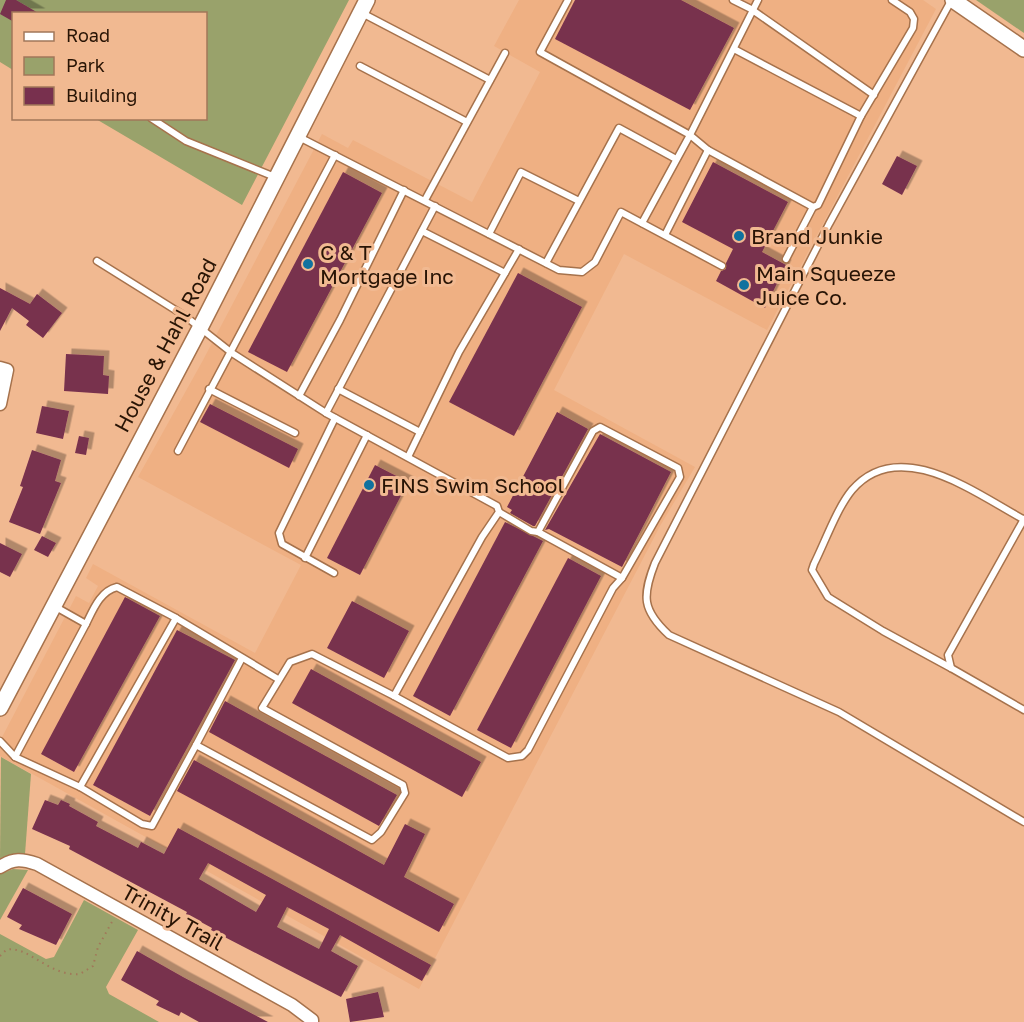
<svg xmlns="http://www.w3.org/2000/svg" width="1024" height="1022" viewBox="0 0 1024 1022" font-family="'Golos Text',sans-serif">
<defs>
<filter id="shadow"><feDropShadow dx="5.5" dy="-5.5" stdDeviation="0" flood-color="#0004"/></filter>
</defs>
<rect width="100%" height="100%" fill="#f1b991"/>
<polygon fill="#efb083" points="519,0 923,0 936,9 767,330 624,254 554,390 695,467 660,526 419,989 0,756 0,741 76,596 89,603 98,586 86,578 93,564 255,653 301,565 138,477 202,362 322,134 348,148 353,140 472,202 540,72 494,46"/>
<g fill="#99a26b">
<polygon points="0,0 349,0 242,205 96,119 206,118 206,14 14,14 13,70 0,62"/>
<polygon points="976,0 1024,0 1024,33"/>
<polygon points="1,757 31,774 25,854 0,858"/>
<polygon points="13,869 28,870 0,920 0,874"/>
<polygon points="84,900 138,930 106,987 109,994 159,1022 0,1022 0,934 46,959 54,957"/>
</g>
<g fill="#78304e" fill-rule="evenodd" filter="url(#shadow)">
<polygon points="6,0 16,0 40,14 14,14 14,22 0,14"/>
<polygon points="575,0 681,0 734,28 690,110 555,39"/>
<polygon points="897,156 917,166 902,195 882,184"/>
<polygon points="713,162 788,202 762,252 786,265 765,308 716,281 721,271 726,269 726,263 733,249 682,222"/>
<polygon points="343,172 382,193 287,372 248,352"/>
<polygon points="518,273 582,307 514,436 449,402"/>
<polygon points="0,288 30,304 37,294 62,313 43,338 26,325 29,321 12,308 0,331"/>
<polygon points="66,354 104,356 103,375 109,376 108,394 64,391"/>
<polygon points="210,404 298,449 289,468 200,422"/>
<polygon points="42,406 69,411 63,439 36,433"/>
<polygon points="557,412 588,429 535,526 533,526 510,513 512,510 507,507"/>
<polygon points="600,434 671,472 622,567 549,529 545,530"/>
<polygon points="79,436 89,438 86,455 75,453"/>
<polygon points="32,450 61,460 55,481 61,483 40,534 9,522 23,487 20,486"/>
<polygon points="375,465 408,482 360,575 327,558"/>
<polygon points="505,522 543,541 450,716 413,696"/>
<polygon points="42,536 56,543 48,557 34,550"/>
<polygon points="0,543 22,554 10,577 0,572"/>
<polygon points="568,558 601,576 511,748 477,730"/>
<polygon points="125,597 160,616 74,772 41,754"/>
<polygon points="352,601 409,631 384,678 327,648"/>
<polygon points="177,630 235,660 150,816 93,785"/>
<polygon points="311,669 481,762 462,797 292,703"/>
<polygon points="225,701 397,795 379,826 209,732"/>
<polygon points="194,760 384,865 405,824 425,834 404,877 454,904 439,932 177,791"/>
<path d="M45,800L58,805L61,800L70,804L69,806L98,822L96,826L138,848L141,842L164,854L178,828L431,965L422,981L340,935L331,951L358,966L341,997L211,930L212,928L186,914L187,912L69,849L70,846L32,829ZM208,863L266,895L256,912L199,879ZM287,907L329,929L319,949L277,927Z"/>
<polygon points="23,888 72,914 56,945 19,929 22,925 7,917"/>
<polygon points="137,951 183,977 268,1022 199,1022 181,1012 179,1016 156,1005 159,1001 121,980"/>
<polygon points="378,992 384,1017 350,1022 346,999"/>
</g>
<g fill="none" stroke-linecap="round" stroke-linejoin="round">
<g stroke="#a6724c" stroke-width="9">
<g id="service">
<polyline points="568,0 540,52 690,135 642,223"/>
<polyline points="733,0 751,9 874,95"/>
<path d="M951,1L829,224L655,563C642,596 642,610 669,635L839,712L1024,822"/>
<polyline points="360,12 490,80"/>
<polyline points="734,49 861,116 818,205 813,207"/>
<polyline points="360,66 467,122"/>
<polyline points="861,116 913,28 914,19 910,12 892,0"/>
<polyline points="151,118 186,141 275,177"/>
<polyline points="297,136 559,270 582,272 595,262 621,212 722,266"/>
<polyline points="708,150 690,135 758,0"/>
<polyline points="425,200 505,53"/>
<polyline points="422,231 505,273"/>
<polyline points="489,234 521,172 579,201"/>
<polyline points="665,235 708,150 813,207 786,259"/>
<polyline points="97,261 185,316 232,353 326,413 435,206"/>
<polyline points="546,263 619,128 676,159"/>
<polyline points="209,389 295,433"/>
<polyline points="338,389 420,432"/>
<polyline points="299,396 340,320 404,190"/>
<polyline points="178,451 335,155"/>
<polyline points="408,457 459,352 519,249"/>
<polyline points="1024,519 948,655 951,668 1024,710"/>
<polyline points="538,532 622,578"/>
<polyline points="305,558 367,435"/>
<polyline points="334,573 282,544 279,533 335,418"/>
<path d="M86,624C93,610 100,591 117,587L176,618L278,679"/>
<path d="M951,668L883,631L828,597L812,570L814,564C825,542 837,508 852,490C899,435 975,493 1023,519"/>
<polyline points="394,696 508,758 522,756 528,750 613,588 622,578 680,477 678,468 600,427 593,431 538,532 531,531 499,512"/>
<polyline points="0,741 15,757 80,787 142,824 152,826 196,745 372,840 381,832 405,793 403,785 262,708 290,662 312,654 394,696 482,537 499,512 497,506 326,413"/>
<polyline points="196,745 242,658"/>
<polyline points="15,757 86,624 54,606"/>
<polyline points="80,787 176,618"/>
</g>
</g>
<g stroke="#a6724c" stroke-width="15">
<g id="minor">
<polyline points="0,368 7,370 0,404"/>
<path d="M0,867C14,858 22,859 37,864L292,1005L312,1020V1022"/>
</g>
</g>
<g stroke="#a6724c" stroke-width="18">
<g id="tertiary">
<polyline points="953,0 1024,49"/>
<polyline points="0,708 200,328 367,0"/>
</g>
</g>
<path stroke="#a17759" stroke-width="2" stroke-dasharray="1.5 4.5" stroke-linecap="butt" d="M0,956L6,950C27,944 49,977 80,974L93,966L98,947L113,920"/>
<use href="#service" stroke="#fff" stroke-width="6"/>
<use href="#minor" stroke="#fff" stroke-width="12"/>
<use href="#tertiary" stroke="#fff" stroke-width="15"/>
</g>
<g fill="#10729f" stroke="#f1b991" stroke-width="2">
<circle cx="739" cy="236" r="6"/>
<circle cx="308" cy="264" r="6"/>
<circle cx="744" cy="285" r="6"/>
<circle cx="369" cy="485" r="6"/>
</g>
<g text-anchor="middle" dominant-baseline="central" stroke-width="6" stroke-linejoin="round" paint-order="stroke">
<g font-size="21" fill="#281405" stroke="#f1b991" text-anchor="start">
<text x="751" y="236">Brand Junkie</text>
<text x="320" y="252">C &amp; T<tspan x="320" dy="24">Mortgage Inc</tspan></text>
<text x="756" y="273">Main Squeeze<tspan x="756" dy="24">Juice Co.</tspan></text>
<text x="381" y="485">FINS Swim School</text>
</g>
<g font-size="21" fill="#281405" stroke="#f1b991">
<text transform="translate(165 345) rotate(-62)">House &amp; Hahl Road</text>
<text transform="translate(173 917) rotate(29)">Trinity Trail</text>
</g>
</g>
<rect x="12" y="12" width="195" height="108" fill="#f1b991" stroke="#a17759" stroke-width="1.5"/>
<rect x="24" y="32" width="30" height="9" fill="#ffffff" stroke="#a17759" stroke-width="1.5"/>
<text x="66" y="42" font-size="18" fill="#281405">Road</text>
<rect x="24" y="57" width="30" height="18" fill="#99a26b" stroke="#a17759" stroke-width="1.5"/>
<text x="66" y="72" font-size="18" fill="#281405">Park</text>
<rect x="24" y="87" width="30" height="18" fill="#78304e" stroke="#a17759" stroke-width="1.5"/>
<text x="66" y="102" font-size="18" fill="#281405">Building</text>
</svg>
